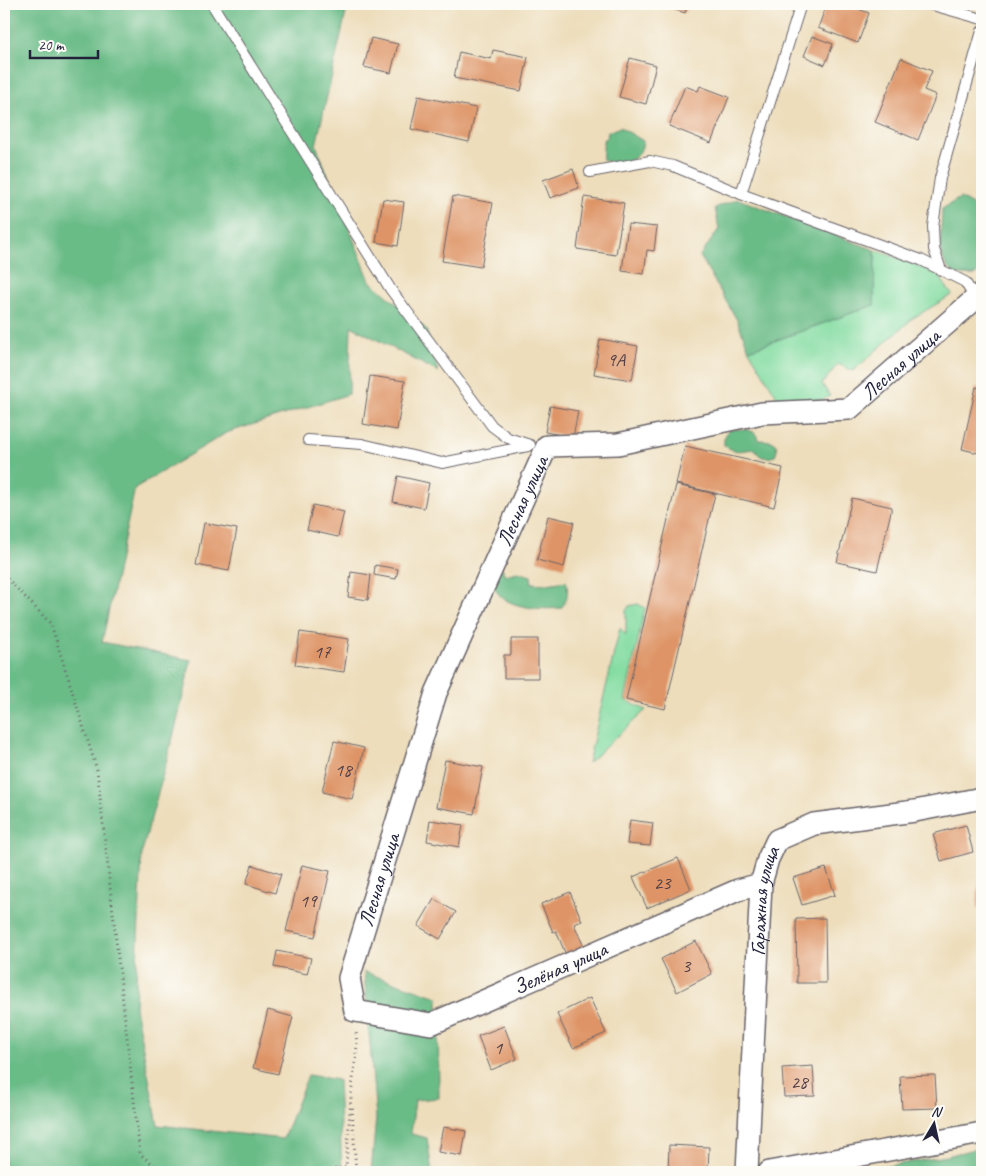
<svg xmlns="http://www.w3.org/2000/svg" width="986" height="1176" viewBox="0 0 986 1176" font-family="Caveat,sans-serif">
<rect width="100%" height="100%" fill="#fdfcf7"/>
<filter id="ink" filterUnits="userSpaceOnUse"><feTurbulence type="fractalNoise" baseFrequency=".02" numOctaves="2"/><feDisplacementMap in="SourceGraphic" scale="10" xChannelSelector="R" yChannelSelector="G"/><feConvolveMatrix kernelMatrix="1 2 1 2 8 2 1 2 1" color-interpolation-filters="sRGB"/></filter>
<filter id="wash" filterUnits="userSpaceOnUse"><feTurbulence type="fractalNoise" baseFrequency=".0096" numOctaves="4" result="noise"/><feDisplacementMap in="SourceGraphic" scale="20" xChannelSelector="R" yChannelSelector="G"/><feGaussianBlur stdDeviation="1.12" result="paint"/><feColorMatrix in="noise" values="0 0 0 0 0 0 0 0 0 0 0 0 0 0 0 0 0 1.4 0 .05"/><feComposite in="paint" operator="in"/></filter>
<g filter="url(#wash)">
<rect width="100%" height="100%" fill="#edddbb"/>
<g fill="#83dca1" stroke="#527f6e">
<polygon points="875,250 912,263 939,276 952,295 913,318 853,371 838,364 822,384 830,396 823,400 779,400 749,350 874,305"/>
<polygon points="638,604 645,608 625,700 646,710 588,763 620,628 626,635 626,611 629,606"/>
</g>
<g fill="#6abc87" stroke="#466f61">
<polygon points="9,4 348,4 316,145 370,281 426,329 438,372 351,326 349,394 226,433 135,488 102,642 191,660 177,722 142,852 135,1008 158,1125 283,1139 308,1075 338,1080 342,1172 4,1172 4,88"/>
<path d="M620,127L643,141C641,162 621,167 603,160C602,153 604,147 603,140L607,138L608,132Z"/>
<path d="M960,198L979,209L982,202V268L975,275C969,275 961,276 956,274C934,264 942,227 942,209Z"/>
<polygon points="738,199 875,250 874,305 749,350 737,320 700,256 719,229 715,208"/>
<path d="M738,429C747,430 756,429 758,440L772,441L776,445L777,449L775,456C766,459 759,458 755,449C741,450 736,454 724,445V438L729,430Z"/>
<path d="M500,565L505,575L518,572L531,576L532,583L547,584L566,581C569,590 568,600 561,608C543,610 498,609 494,584C493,579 498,571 500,565Z"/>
<polygon points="364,972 438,997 439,1098 415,1100 411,1134 427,1138 432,1172 371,1172 376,1118"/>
<polygon points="982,1147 982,1172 825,1172 851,1168 882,1167 947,1156"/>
</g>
<g id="blocks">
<g fill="#de9466">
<polygon points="658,4 688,4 685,13"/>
<polygon points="827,4 845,4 869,13 858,43 818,28"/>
<polygon points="812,36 833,44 825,65 804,56"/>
<polygon points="371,38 398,44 391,73 364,67"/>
<polygon points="493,50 528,57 521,91 454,78 459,52 491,59"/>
<polygon points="630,58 656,65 646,104 619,97"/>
<polygon points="901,58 932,71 924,90 936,95 918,140 875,122"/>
<polygon points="685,86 698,91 700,86 729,97 711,143 669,126"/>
<polygon points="418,96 476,108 469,142 411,129"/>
<polygon points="573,169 579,188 550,198 543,180"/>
<polygon points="453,196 493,203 481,267 442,261"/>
<polygon points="584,197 624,203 616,255 577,249"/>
<polygon points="383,199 404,202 398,246 376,242"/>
<polygon points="628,224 657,227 654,251 647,250 644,274 622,271"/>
<polygon points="600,339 638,346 632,380 594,374"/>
<polygon points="370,376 405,381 397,430 363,424"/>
<polygon points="976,387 982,389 982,454 962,449"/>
<polygon points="550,406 578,411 573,437 545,432"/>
<polygon points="685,446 783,468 774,507 676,484"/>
<polygon points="398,476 429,483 424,508 393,502"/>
<polygon points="676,485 715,494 665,709 626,700"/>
<polygon points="852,498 892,507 877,571 837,562"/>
<polygon points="313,505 344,512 338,537 307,530"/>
<polygon points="548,516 574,522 564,567 537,560"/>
<polygon points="204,523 237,529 229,571 196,565"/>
<polygon points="375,565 398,569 396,579 374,575"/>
<polygon points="351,572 371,575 368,600 348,597"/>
<polygon points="300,632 349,639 344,672 295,665"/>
<polygon points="511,639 538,639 538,678 504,678 504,655 511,655"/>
<polygon points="334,741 364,748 352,799 322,792"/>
<polygon points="445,760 483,767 474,814 436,807"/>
<polygon points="430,820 463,825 459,847 427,841"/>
<polygon points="630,820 653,823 650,846 627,844"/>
<polygon points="966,825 973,852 941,861 933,834"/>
<polygon points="678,858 691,889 647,908 633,877"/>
<polygon points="252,865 281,874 275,893 246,884"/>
<polygon points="302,865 330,871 315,937 286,931"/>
<polygon points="826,868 835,895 802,905 793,878"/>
<polygon points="978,886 982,886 982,908 977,908"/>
<polygon points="570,892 582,921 574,924 584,947 566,955 556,931 553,932 541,904"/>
<polygon points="434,899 456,912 440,939 418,926"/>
<polygon points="825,918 826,983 797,983 796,919"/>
<polygon points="696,941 712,974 677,992 661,959"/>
<polygon points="277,951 311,958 307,974 274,967"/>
<polygon points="590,998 606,1033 573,1048 557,1014"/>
<polygon points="268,1010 293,1017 278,1074 253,1068"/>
<polygon points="504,1026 517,1059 491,1070 478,1036"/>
<polygon points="813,1066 815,1096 784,1097 782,1068"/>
<polygon points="935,1075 937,1108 902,1109 900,1076"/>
<polygon points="443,1127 466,1131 462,1156 438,1152"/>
<polygon points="669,1145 709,1147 708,1172 668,1172"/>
</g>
</g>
</g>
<g filter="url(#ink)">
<use href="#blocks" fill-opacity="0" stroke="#696368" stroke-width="1"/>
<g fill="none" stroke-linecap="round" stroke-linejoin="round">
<g stroke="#696368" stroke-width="12">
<g id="lane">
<polyline points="212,4 391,290 492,426 508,438 530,445"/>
<polyline points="929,4 982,19"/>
<polyline points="590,172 650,161 673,166 741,194 921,260 965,282 976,300"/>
<polyline points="741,194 801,4"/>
<polyline points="941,270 934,249 933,226 940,178 982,31"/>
<polyline points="308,440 362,444 442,463 528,446"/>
</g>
</g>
<g stroke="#696368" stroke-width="24">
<g id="street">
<path id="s1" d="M761,884L738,890L431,1024L355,1011L349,978L436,693L547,446L618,444L762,413L849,409L982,293"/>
<path id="s2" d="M747,1172L761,884L768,859L777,840L814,824L915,811L982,798"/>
<polyline points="769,1172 982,1133"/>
</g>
</g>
<g stroke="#696368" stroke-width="3" stroke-dasharray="1 4" stroke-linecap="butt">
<polyline points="4,575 51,624 97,770 140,1154 162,1172"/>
<polyline points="352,1108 356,1172"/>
<polyline points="320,1172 346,1167 351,1096 357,1046 356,1032"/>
</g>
<use href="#lane" stroke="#fff" stroke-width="10"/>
<use href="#street" stroke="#fff" stroke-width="21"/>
</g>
</g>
<g text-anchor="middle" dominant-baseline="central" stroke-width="4" stroke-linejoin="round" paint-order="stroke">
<g font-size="19" fill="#513e46">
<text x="616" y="360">9А</text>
<text x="322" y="652">17</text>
<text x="343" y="770">18</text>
<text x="662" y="883">23</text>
<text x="308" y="901">19</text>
<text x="686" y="966">3</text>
<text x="498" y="1048">1</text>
<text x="799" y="1082">28</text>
</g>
<g font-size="21" fill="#22223b" stroke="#fdfcf7">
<text stroke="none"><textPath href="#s1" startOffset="1412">Лесная улица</textPath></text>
<text stroke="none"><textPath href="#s1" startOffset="978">Лесная улица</textPath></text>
<text stroke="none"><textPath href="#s1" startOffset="572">Лесная улица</textPath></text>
<text stroke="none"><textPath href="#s2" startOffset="272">Гаражная улица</textPath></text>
<text transform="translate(560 968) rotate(-24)">Зелёная улица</text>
</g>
</g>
<rect width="986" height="1176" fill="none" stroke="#fdfcf7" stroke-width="20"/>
<g transform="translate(934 1124) rotate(9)" stroke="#fdfcf7" stroke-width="4" paint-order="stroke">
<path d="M0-4L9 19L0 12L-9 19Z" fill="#22223b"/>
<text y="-8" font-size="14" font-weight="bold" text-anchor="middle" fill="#22223b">N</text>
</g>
<path d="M30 50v8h68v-8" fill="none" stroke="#22223b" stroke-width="2.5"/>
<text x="38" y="50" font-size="15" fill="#22223b" stroke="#fdfcf7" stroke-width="4" paint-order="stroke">20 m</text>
</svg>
